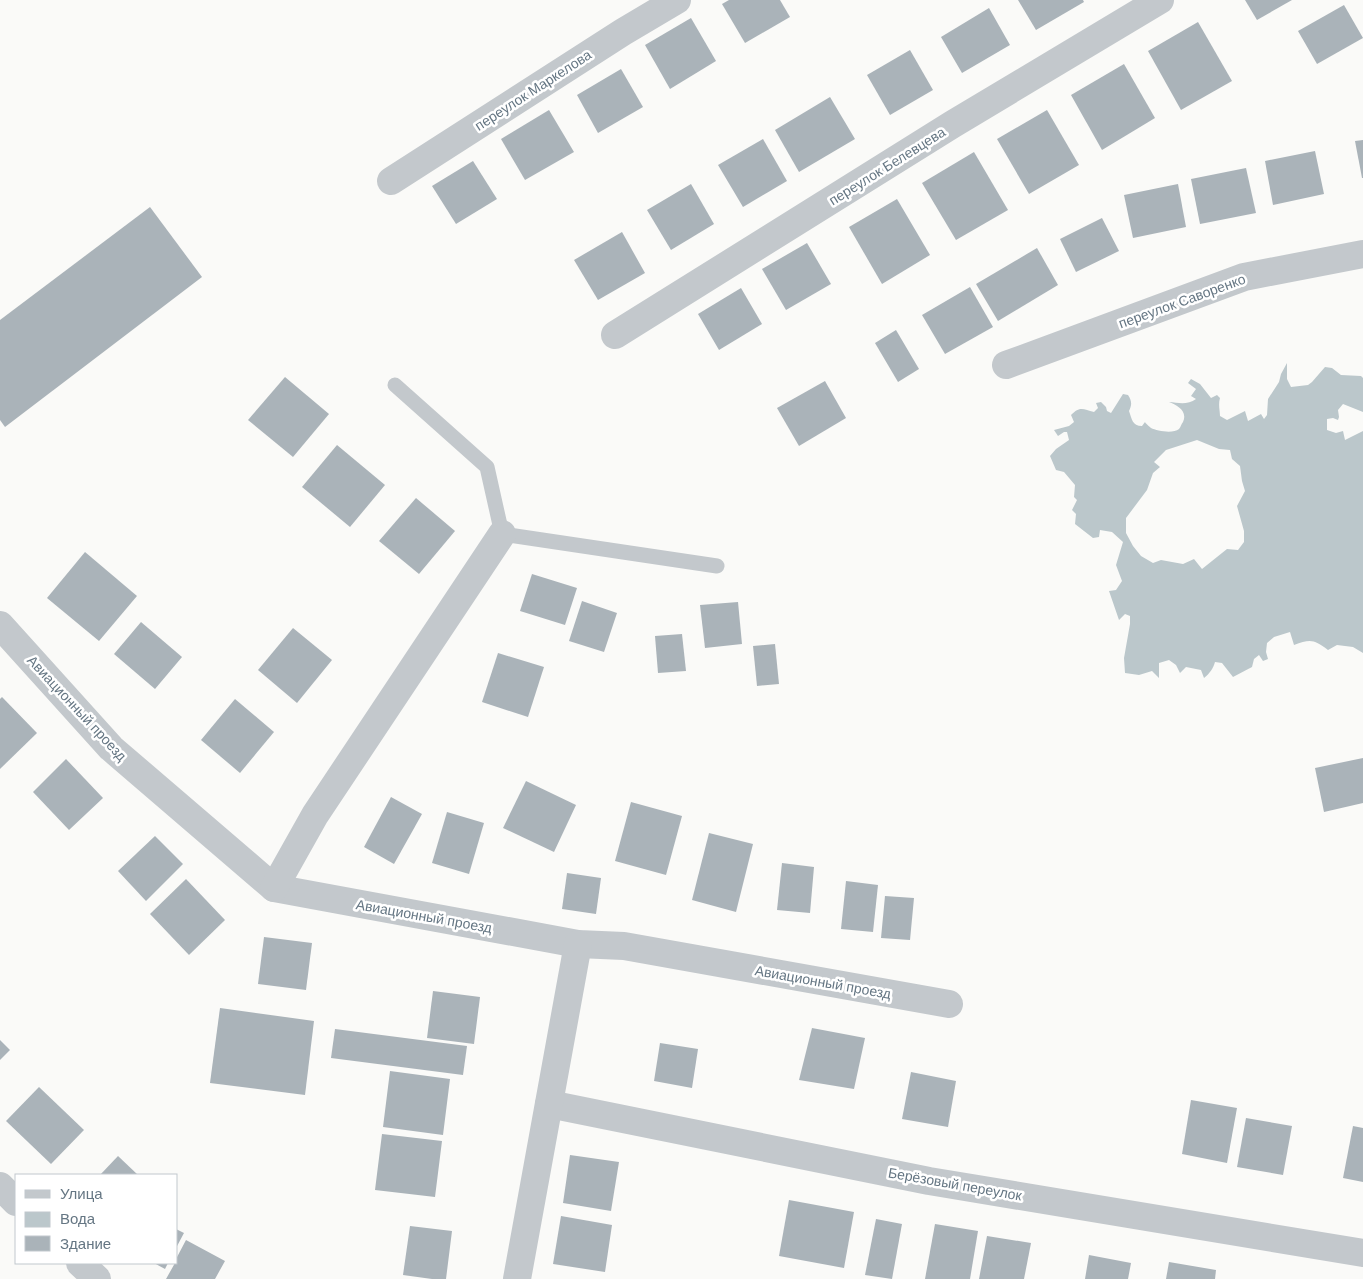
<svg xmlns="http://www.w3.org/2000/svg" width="1363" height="1279" viewBox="0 0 1363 1279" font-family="'DM Sans',sans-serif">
<rect width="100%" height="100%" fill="#fafaf8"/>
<path fill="#bbc7cb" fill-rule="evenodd" d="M1287,363V379L1291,387L1308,385L1312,382L1325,367L1332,368L1341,375L1361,376L1363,378V412L1343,404L1338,410L1339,417L1338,420L1333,418L1327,419V430L1336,433L1343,431L1345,440L1363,431V653L1353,647L1337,645L1328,650C1314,639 1310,639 1294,645L1290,632L1274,637L1267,643L1266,652L1268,659L1263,661L1259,655L1254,659L1252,667L1233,677L1222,663L1215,662C1213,669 1210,673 1204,678L1201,670L1186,667L1180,673L1176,665L1169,660L1159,663V678L1152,671L1139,675L1125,673L1124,658L1130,624V616L1125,614L1119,620L1109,591L1116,590L1122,581L1116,565L1123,542L1112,532L1100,530L1099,537L1093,538L1075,524L1076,514L1072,510L1077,500L1074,497L1075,485L1064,472L1056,470L1050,456L1056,449L1069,440L1067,432H1064L1058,436L1054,430L1069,426L1074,422L1071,415C1080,406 1083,409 1094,412L1098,408L1096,403L1101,402L1106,407L1107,411L1111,413L1123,394L1128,395C1132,401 1132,405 1129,411C1132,419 1132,426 1142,426L1145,422C1145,423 1150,427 1151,428C1157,431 1173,434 1179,429C1181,427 1181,424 1183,422C1188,411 1177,405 1169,402C1179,403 1188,405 1196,399L1191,396L1196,389L1188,383L1191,379L1200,384L1211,398L1217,395L1220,398C1218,405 1220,410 1220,416L1227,420L1245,411L1248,421L1261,414L1264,419L1267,415L1268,399L1279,382L1281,374ZM1197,440L1219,449L1230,450L1232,459L1240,466L1242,481L1245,491L1237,506L1244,531V542L1238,550L1227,549L1202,569L1194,559L1183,564L1161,560L1153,563L1141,556L1133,546L1126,533V518L1147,490L1153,473L1160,467L1154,462L1166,450Z"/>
<g fill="#aab3b9">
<polygon points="729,0 780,0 790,17 745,43 722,4"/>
<polygon points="1018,0 1083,0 1084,2 1036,30"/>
<polygon points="1245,0 1292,0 1257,20"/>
<polygon points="1344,5 1363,38 1317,64 1298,31"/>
<polygon points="989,8 1010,45 962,73 941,37"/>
<polygon points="691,18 716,61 670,89 645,45"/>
<polygon points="1198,22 1232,81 1181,110 1148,51"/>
<polygon points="910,50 933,90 890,115 867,75"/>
<polygon points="1124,64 1155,118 1102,150 1071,95"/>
<polygon points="621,69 643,107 598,133 577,95"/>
<polygon points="830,97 855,139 799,172 775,130"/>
<polygon points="549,110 574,152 525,180 501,139"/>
<polygon points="1047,110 1079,165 1029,194 997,139"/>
<polygon points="763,139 787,181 743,207 718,165"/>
<polygon points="1363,140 1363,178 1362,178 1355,141"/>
<polygon points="1315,151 1324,194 1273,205 1265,161"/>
<polygon points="974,152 1008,210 956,240 922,183"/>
<polygon points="473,161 497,199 456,224 432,186"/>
<polygon points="1246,168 1256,213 1200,224 1191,179"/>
<polygon points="691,184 714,224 671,250 647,210"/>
<polygon points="1178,184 1186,227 1133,238 1124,195"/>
<polygon points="897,199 930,255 882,284 849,227"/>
<polygon points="150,207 202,277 5,427 0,420 0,320"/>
<polygon points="1102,218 1119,251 1076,272 1060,239"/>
<polygon points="622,232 645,273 598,300 574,260"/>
<polygon points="807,243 831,284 786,310 762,269"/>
<polygon points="1037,248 1058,285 998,321 976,284"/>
<polygon points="970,287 993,327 945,354 922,315"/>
<polygon points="741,288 762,324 719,350 698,314"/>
<polygon points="896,330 919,369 898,382 875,343"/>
<polygon points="285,377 329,414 293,457 248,420"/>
<polygon points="825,381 846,418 799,446 777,408"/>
<polygon points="337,445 385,485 350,527 302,487"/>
<polygon points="416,498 455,531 419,574 379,541"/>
<polygon points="85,552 137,596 99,641 47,598"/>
<polygon points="532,574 577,588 565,625 520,611"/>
<polygon points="582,601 617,613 604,652 569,641"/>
<polygon points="738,602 742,644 705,648 700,605"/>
<polygon points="141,622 182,657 155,689 114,654"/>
<polygon points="293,628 332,660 297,703 258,670"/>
<polygon points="682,634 686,671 658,673 655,636"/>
<polygon points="775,644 779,684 757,686 753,646"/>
<polygon points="498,653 544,667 528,717 482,702"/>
<polygon points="2,697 37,733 0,769 0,699"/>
<polygon points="235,699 274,732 240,773 201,740"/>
<polygon points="1363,758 1363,803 1324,812 1315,768"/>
<polygon points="66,759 103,798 69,830 33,792"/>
<polygon points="526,781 576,805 554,852 503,828"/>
<polygon points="391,797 422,814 394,864 364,847"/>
<polygon points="631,802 682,816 666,875 615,861"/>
<polygon points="447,812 484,823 469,874 432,863"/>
<polygon points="709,833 753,844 736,912 692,900"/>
<polygon points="155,836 183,864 146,901 118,871"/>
<polygon points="782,863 814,867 810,913 777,910"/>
<polygon points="567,873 601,878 596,914 562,909"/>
<polygon points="186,879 225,920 189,955 150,914"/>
<polygon points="846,881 878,885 873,932 841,929"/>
<polygon points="885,896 914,898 910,940 881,938"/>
<polygon points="264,937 312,943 306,990 258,984"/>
<polygon points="433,991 480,997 474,1044 427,1038"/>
<polygon points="220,1008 314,1021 305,1095 210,1083"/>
<polygon points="812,1028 865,1038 854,1089 799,1080"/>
<polygon points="335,1029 467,1046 463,1075 331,1058"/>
<polygon points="0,1040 10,1050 0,1060"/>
<polygon points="660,1043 698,1049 692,1088 654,1081"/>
<polygon points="390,1071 450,1079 443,1135 383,1127"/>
<polygon points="911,1072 956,1081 948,1127 902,1119"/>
<polygon points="39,1087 84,1130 51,1164 6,1121"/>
<polygon points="1191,1100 1237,1108 1227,1163 1182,1154"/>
<polygon points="1246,1118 1292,1126 1283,1175 1237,1167"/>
<polygon points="1353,1126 1363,1128 1363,1182 1343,1178"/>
<polygon points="382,1134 442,1141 435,1197 375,1190"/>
<polygon points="570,1155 619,1162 611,1211 563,1203"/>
<polygon points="118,1156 138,1175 100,1175"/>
<polygon points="789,1200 854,1212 844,1268 779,1256"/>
<polygon points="561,1216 612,1225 605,1272 553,1264"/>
<polygon points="876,1219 902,1224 892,1279 865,1275"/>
<polygon points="935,1224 978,1231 970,1279 925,1279"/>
<polygon points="410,1226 452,1231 446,1279 432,1279 403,1275"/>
<polygon points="176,1229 184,1233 176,1248"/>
<polygon points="987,1236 1031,1243 1024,1279 979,1279"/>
<polygon points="186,1240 225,1261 215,1279 166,1279 175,1263 176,1263 176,1259"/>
<polygon points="1089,1255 1131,1263 1128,1279 1085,1279"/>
<polygon points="1169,1262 1216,1270 1215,1279 1166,1279"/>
<polygon points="154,1263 168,1263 165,1269"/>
</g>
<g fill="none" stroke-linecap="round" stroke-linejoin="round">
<polyline stroke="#c3c8cc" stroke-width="15" points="395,385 487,467 502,534 717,566"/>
<g stroke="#c3c8cc" stroke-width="28">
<polyline points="391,181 623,32 677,0"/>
<polyline points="615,335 953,124 1160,0"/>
<polyline points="1006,365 1244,277 1363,254"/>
<polyline points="0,625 111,748 274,888 578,944 624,946 949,1004"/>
<polyline points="274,888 315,815 502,534"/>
<polyline points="549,1104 929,1181 1363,1253"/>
<polyline points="0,1186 16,1202"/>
<polyline points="80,1263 97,1279"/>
<polyline points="517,1279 578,944"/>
</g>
</g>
<g text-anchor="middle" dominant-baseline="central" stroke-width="5" stroke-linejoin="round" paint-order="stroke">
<g font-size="14" fill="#657683" stroke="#fff">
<text transform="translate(533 90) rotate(-33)">переулок Маркелова</text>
<text transform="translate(887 166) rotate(-32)">переулок Белевцева</text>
<text transform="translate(1182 301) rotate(-20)">переулок Саворенко</text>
<text transform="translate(77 708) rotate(47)">Авиационный проезд</text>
<text transform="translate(424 916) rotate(10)">Авиационный проезд</text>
<text transform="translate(823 982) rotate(10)">Авиационный проезд</text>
<text transform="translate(955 1184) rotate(10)">Берёзовый переулок</text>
</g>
</g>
<rect x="15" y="1174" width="162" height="90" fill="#ffffff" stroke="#c1c8cd"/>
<rect x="25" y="1190" width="25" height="8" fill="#c3c8cc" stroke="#c1c8cd"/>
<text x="60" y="1199" font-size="15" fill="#657683">Улица</text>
<rect x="25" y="1212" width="25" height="15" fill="#bbc7cb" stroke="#c1c8cd"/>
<text x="60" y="1224" font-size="15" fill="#657683">Вода</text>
<rect x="25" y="1236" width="25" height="15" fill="#aab3b9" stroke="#c1c8cd"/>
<text x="60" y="1249" font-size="15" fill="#657683">Здание</text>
</svg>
